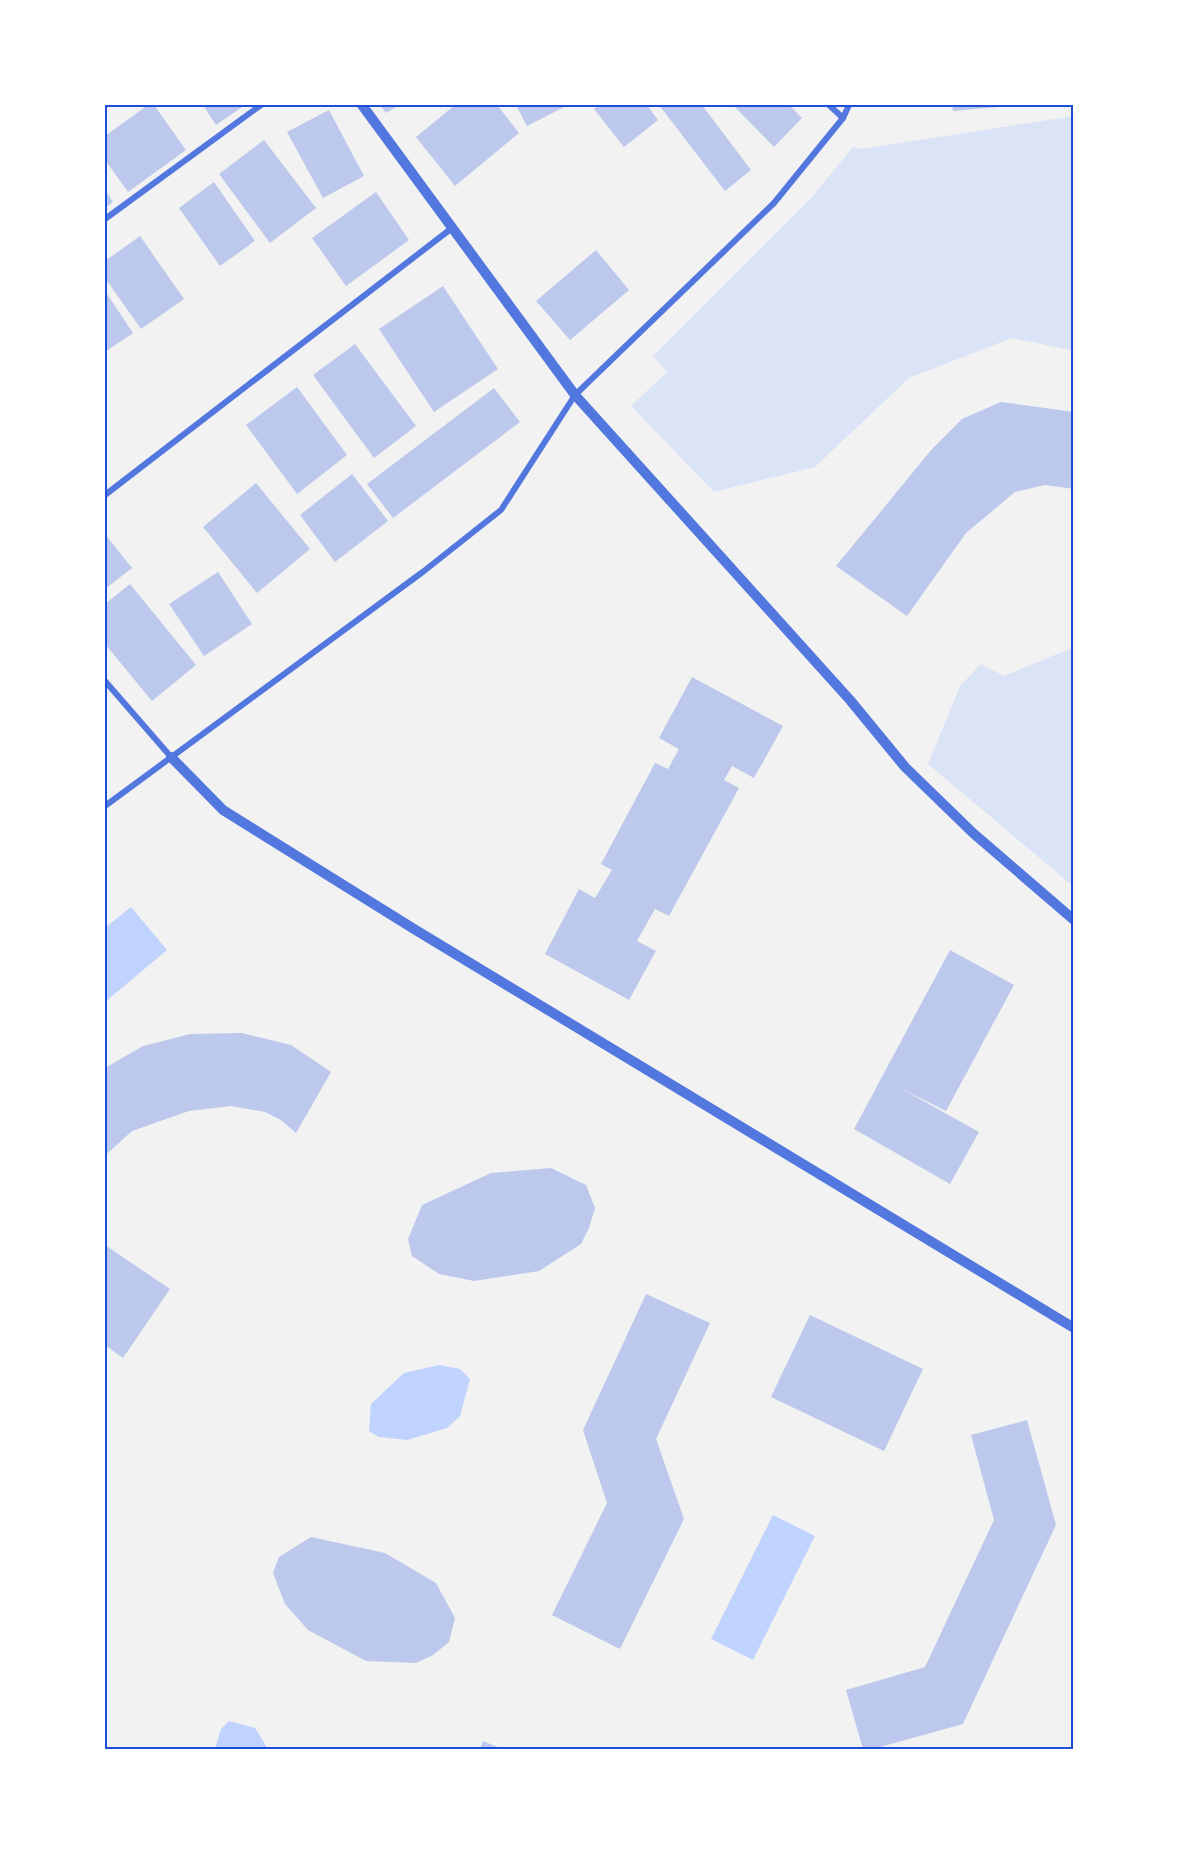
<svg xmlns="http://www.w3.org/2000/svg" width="1179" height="1854" viewBox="0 0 1179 1854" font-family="Barlow,sans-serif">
<rect width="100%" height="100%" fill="#f2f2f2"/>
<g fill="#dbe4f7">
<polygon points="1074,116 1074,351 1012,338 909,378 815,467 714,492 631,406 667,372 653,356 812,197 853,147 861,149"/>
<polygon points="1074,647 1074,887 928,764 960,686 981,664 1004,676"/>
</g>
<g fill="#bfd3fe">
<polygon points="131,907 167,950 105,1002 105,928"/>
<polygon points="439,1365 460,1369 470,1379 460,1416 447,1428 407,1440 379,1437 369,1431 371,1404 404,1373"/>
<polygon points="773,1515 815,1536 753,1660 711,1639"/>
<polygon points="229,1721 255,1728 268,1749 215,1749 221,1729"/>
</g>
<g fill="#bdc9ec">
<polygon points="148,105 154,105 186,150 128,192 105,160 105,136"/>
<polygon points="203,105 245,105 216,125"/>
<polygon points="380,105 399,105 386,113"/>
<polygon points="455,105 497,105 519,133 455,186 416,137"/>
<polygon points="516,105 563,105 564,107 527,126"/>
<polygon points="599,105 647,105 658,120 624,147 594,109"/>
<polygon points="659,105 702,105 751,170 725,191"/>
<polygon points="733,105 789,105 802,118 774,147"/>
<polygon points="952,105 999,105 999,107 953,111"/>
<polygon points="329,110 364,176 323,198 287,132"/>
<polygon points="264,140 316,208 270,243 219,174"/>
<polygon points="214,182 255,241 220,266 179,208"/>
<polygon points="105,190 113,202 105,208"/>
<polygon points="376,192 409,240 346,286 312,238"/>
<polygon points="140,236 184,299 141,329 105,278 105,261"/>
<polygon points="596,250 629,290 570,340 536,301"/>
<polygon points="443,286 498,369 434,412 379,329"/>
<polygon points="105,291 133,333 105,352"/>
<polygon points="355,344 416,426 374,458 313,375"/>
<polygon points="297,387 347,455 297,494 246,425"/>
<polygon points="494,388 520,422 393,518 367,484"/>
<polygon points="1001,402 1074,412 1074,489 1045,485 1015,492 966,533 907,616 836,566 932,449 962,419"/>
<polygon points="352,474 388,521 335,562 300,515"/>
<polygon points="256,483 310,549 257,593 203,527"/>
<polygon points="105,534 132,568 105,589"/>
<polygon points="218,572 252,624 204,656 169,604"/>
<polygon points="130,584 196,665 152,701 105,644 105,604"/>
<polygon points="692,677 783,726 754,778 732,766 724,780 739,788 669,916 655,909 637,941 656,951 629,1000 545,954 579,889 595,898 612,870 601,864 655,763 668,769 679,749 659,738"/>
<polygon points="950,950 1014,985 946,1111 902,1089 979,1132 950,1184 854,1129"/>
<polygon points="242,1033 291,1045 331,1072 296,1133 281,1120 265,1112 231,1106 189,1111 132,1131 108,1153 105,1151 105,1068 143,1046 190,1034"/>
<polygon points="551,1168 586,1185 595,1208 589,1228 581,1244 539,1271 474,1281 439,1274 412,1256 408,1239 422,1205 491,1173"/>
<polygon points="105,1245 170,1289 123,1358 105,1345"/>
<polygon points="646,1294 710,1323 656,1439 684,1519 620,1649 552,1615 607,1503 583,1430"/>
<polygon points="810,1315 923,1369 884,1451 771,1397"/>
<polygon points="1027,1420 1056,1525 963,1724 873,1749 863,1749 846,1690 925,1667 994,1520 971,1435"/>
<polygon points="311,1537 385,1553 436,1583 455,1618 449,1642 433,1655 416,1663 366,1661 308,1630 285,1604 273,1573 279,1557"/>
<polygon points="483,1741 502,1749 480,1749"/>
</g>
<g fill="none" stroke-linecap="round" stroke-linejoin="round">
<g stroke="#5277de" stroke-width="6">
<polyline points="829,105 843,118"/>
<polyline points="105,219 261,105"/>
<polyline points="105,495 452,228"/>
<polyline points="105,681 171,757"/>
<polyline points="105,806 424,571 501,510 575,395 774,203 843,118 849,105"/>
</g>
<g stroke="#5277de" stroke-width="10">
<polyline points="362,105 575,395 850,700 905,767 973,833 1074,920"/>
<polyline points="171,757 223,810 414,929 1074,1328"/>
</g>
</g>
<rect width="1179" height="1854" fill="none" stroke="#ffffff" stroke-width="213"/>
<rect x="106" y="106" width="966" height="1642" fill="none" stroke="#1d4ed8" stroke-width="2"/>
</svg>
